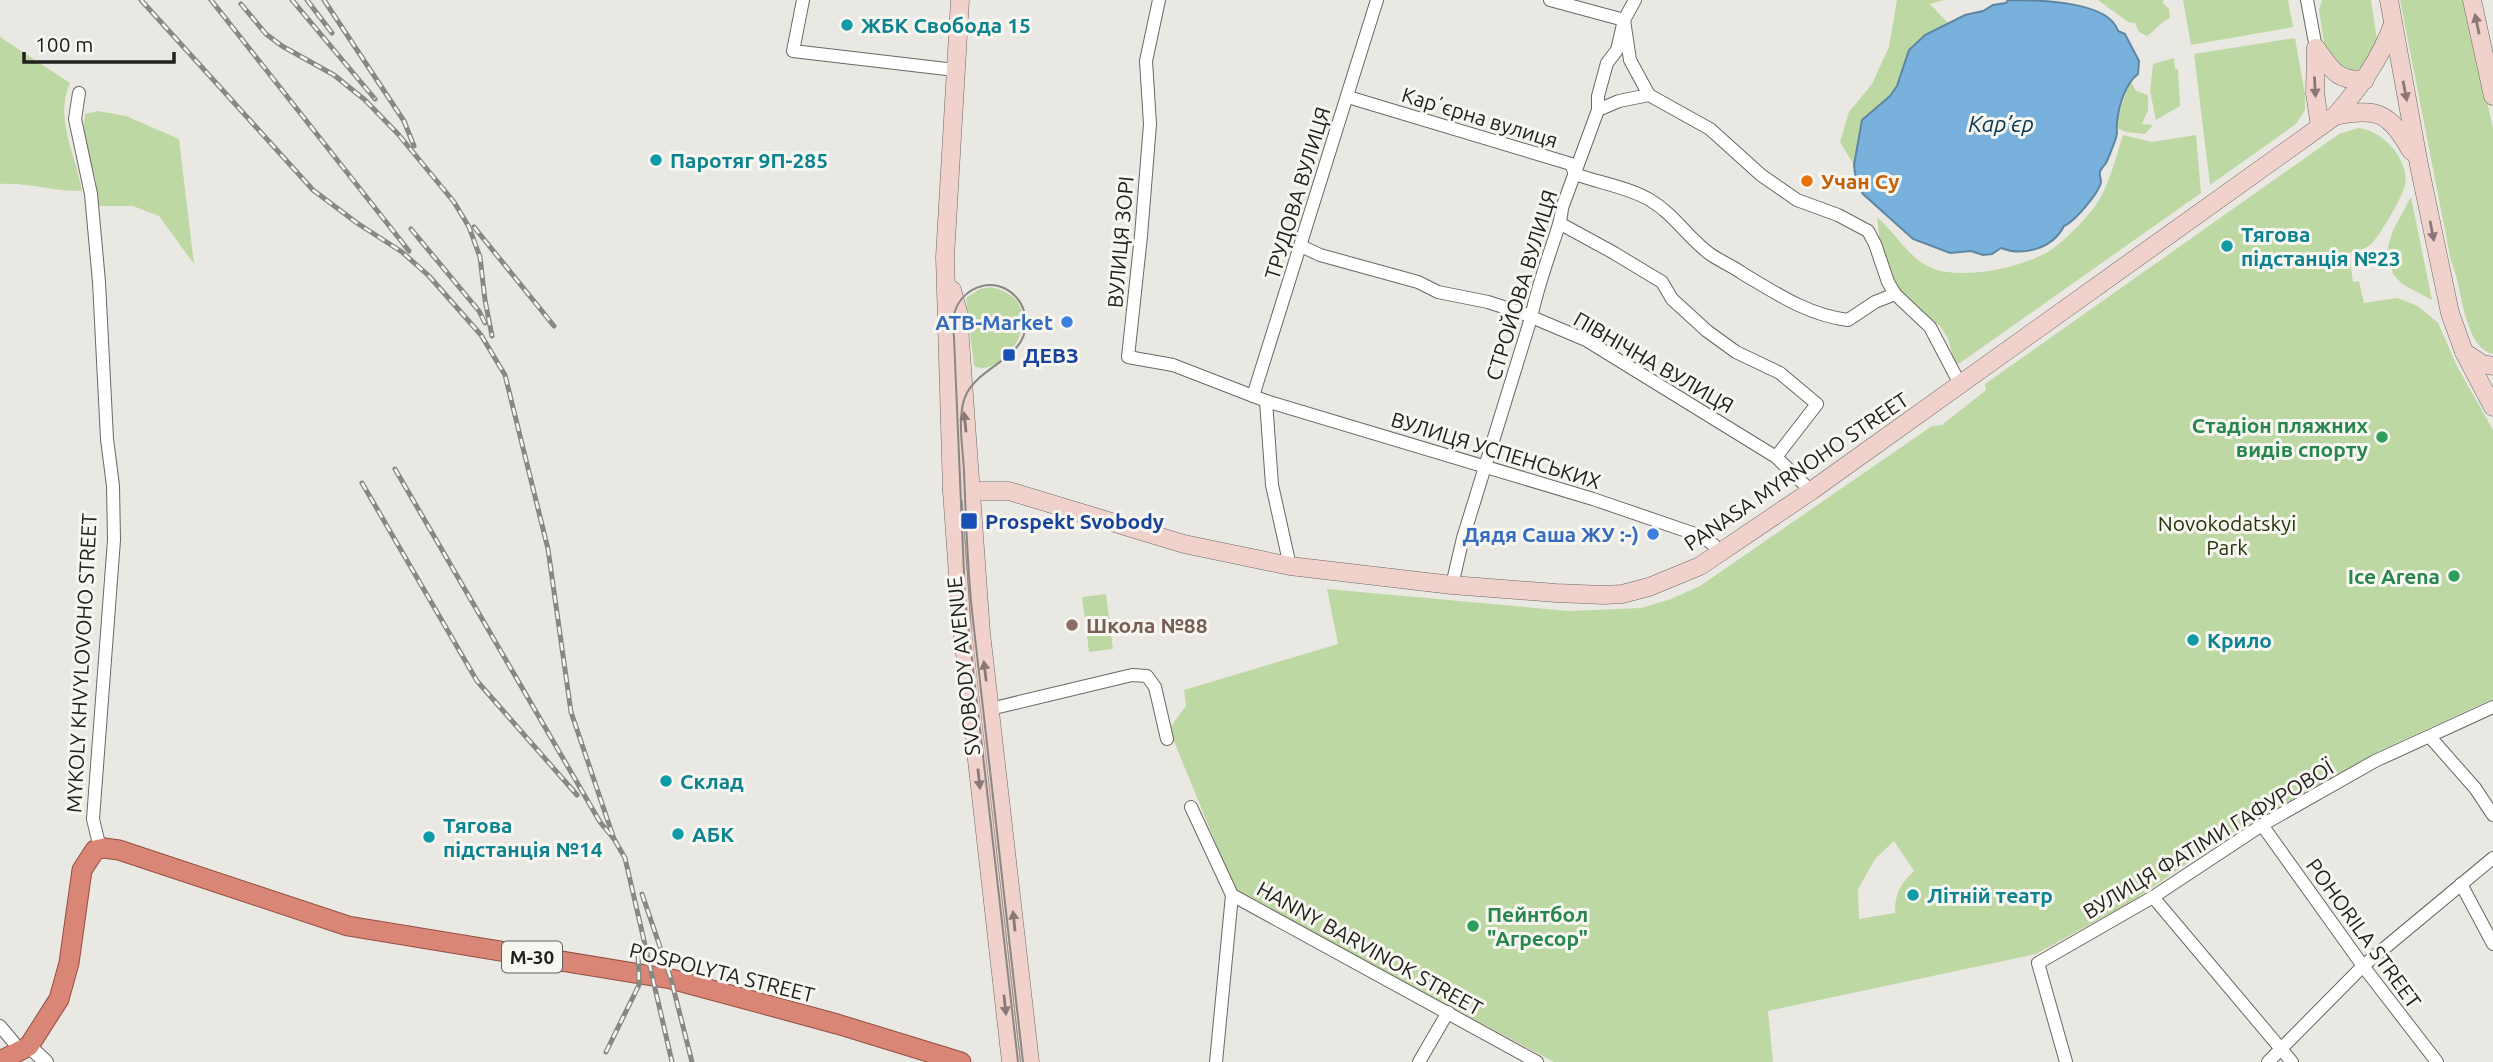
<svg xmlns="http://www.w3.org/2000/svg" width="2493" height="1062" viewBox="0 0 2493 1062" font-family="Ubuntu,sans-serif">
<rect width="100%" height="100%" fill="#eae8e3"/>
<g fill="#bed8a3" fill-rule="evenodd">
<polygon points="1897,0 1944,0 1930,4 1948,23 1925,35 1909,50 1897,86 1890,97 1862,120 1854,165 1840,142 1849,112 1872,84 1889,47"/>
<path d="M2098,0H2164L2162,2L2169,9L2170,18C2160,22 2156,30 2147,36L2139,32L2135,23L2128,22Z"/>
<polygon points="2183,0 2288,0 2293,27 2191,45"/>
<polygon points="2322,0 2371,0 2378,46 2361,69 2345,72 2325,49 2319,10"/>
<path d="M2400,0H2465L2493,128V354C2463,347 2463,287 2451,261Z"/>
<path d="M0,37L70,83C54,118 76,155 82,191C55,192 28,182 0,184Z"/>
<polygon points="2295,38 2305,95 2305,110 2296,124 2210,185 2194,54"/>
<polygon points="2174,58 2175,69 2178,69 2180,106 2156,120 2150,91 2153,64"/>
<polygon points="2130,80 2136,91 2148,95 2148,110 2142,124 2153,125 2145,134 2126,132 2117,128 2117,120"/>
<polygon points="98,111 126,116 179,139 194,264 159,216 133,206 97,206 96,180 83,138 85,114"/>
<path d="M2359,128C2383,131 2410,160 2405,185C2404,194 2380,235 2373,242C2367,249 2357,251 2349,253L2353,282L2359,281L2364,303L2397,298L2418,306L2438,323L2457,366L2493,430V699L2377,752L2227,836L2131,902L2036,954L1768,1011L1773,1062H1554L1236,893L1169,729L1186,706L1184,690L1338,644L1327,589L1569,611L1641,608L1671,599L1700,586L1932,426L1942,425L1986,390L1985,384L2339,134ZM1894,841L1914,871C1900,884 1895,894 1895,913L1859,919L1858,889L1875,859Z"/>
<path d="M2123,135L2152,142L2196,135L2201,193L1960,363L1955,364L1948,338L1940,326L1901,297L1882,260L1877,217C1896,233 1908,258 1932,268C1962,281 2029,267 2055,247C2069,236 2085,220 2096,205C2109,186 2116,157 2123,135Z"/>
<polygon points="2411,197 2432,300 2402,284 2393,274 2388,247 2393,230"/>
<path d="M991,287C1059,303 1002,381 974,366L966,298L980,289Z"/>
<polygon points="1106,594 1113,649 1089,652 1082,597"/>
</g>
<path fill="#78b1db" stroke="#5e86a2" stroke-width="2" d="M2008,0C2034,0 2109,0 2118,31L2125,34L2139,61L2138,74C2125,84 2119,105 2117,122C2116,127 2118,133 2116,138C2113,146 2110,155 2106,163C2104,166 2101,168 2100,172C2099,175 2101,179 2101,182C2099,193 2074,222 2064,226C2053,248 2024,257 2001,248L1992,254L1983,255L1971,251L1950,253L1913,239L1863,194L1856,181L1854,165L1862,120L1890,96L1897,86L1909,50L1925,35L1965,15L1983,11L1993,5L2006,3Z"/>
<g fill="none" stroke-linecap="round" stroke-linejoin="round">
<g stroke="#696864" stroke-width="14">
<g id="minor">
<polyline points="803,0 793,51 955,70"/>
<polyline points="1159,0 1146,61 1150,124 1141,236 1128,357 1173,365 1266,401 1593,499 1701,536 1714,545 1719,554"/>
<polyline points="1550,0 1624,20 1630,60 1649,95"/>
<polyline points="2307,0 2316,48"/>
<polyline points="79,93 75,119 91,194 99,282 107,439 113,486 114,540 93,819 98,840 104,848"/>
<path d="M1348,97L1571,164L1575,174C1599,183 1628,187 1650,200C1674,214 1688,238 1710,254C1720,261 1732,266 1742,273C1777,294 1808,315 1848,320L1875,302L1895,294"/>
<polyline points="1598,110 1619,101 1649,95 1710,129 1761,175 1797,200 1838,215 1868,231 1875,244 1888,282 1895,294 1930,327 1961,386"/>
<polyline points="1561,224 1614,253 1662,282 1672,299 1707,331 1736,352 1780,373 1817,404 1776,457"/>
<polyline points="1301,246 1320,255 1418,282 1438,292 1488,302 1522,313 1586,340 1776,457 1811,491"/>
<polyline points="1253,396 1377,0"/>
<polyline points="1266,401 1272,485 1290,566"/>
<path d="M1452,585L1463,538L1531,318C1536,293 1544,270 1552,246C1556,233 1561,223 1562,208L1598,110V96L1607,63L1617,50L1624,20L1635,0"/>
<polyline points="990,709 1132,675 1147,676 1155,687 1167,739"/>
<polyline points="2430,737 2475,788 2493,815"/>
<polyline points="1191,807 1232,895 1537,1062"/>
<polyline points="2262,825 2363,966 2437,1062"/>
<polyline points="2461,884 2493,944"/>
<polyline points="2153,897 2292,1062"/>
<polyline points="0,1026 21,1051"/>
<polyline points="1216,1062 1232,895"/>
<polyline points="1419,1062 1448,1012"/>
<polyline points="2066,1062 2038,963 2153,897 2262,825 2375,761 2493,707"/>
<polyline points="2268,1062 2363,966 2493,858"/>
</g>
</g>
<g stroke="#696864" stroke-width="16">
<polyline id="tertiary" points="29,1046 46,1062"/>
</g>
<g stroke="#696864" stroke-width="19">
<g id="secondary">
<polyline points="960,0 945,257 952,491 961,618 1011,1062"/>
<polyline points="2389,0 2419,165 2450,313 2464,352 2493,407"/>
<polyline points="2472,0 2493,96"/>
<polyline points="2316,48 2315,93 2320,126"/>
<path d="M2316,48C2332,70 2336,81 2365,80"/>
<path d="M2335,116C2378,107 2390,113 2411,151"/>
<polyline points="952,290 958,312 981,633 1030,1062"/>
<polyline points="2464,352 2482,364 2493,366"/>
<path d="M952,491H1009L1184,544L1290,566L1452,585L1556,593L1604,595L1622,594L1649,587L1700,566L1811,491L2335,116C2360,87 2380,60 2393,24"/>
</g>
</g>
<g stroke="#934e41" stroke-width="21">
<polyline id="trunk" points="0,1061 29,1046 59,999 69,963 82,870 95,850 104,848 119,850 348,926 671,979 837,1024 961,1062"/>
</g>
<use href="#minor" stroke="#fff" stroke-width="12"/>
<use href="#tertiary" stroke="#fff" stroke-width="14"/>
<use href="#secondary" stroke="#f1d1cc" stroke-width="18"/>
<use href="#trunk" stroke="#da8676" stroke-width="19"/>
<path stroke="#898784" stroke-width="2" d="M1018,1062L965,598L954,337C953,329 952,319 955,311C964,285 996,276 1015,296C1022,303 1025,311 1026,320C1028,359 978,365 965,397C957,419 963,448 964,471C966,518 967,564 972,611L1023,1062"/>
<g stroke="#898784" stroke-width="5">
<g id="rail">
<polyline points="141,0 313,190 357,223 402,252 429,276 481,335 505,375 548,549 571,712 614,839"/>
<polyline points="211,0 409,251"/>
<polyline points="292,0 375,99"/>
<polyline points="307,0 332,33"/>
<polyline points="324,0 404,121 414,146"/>
<polyline points="241,4 266,34 282,46 334,75 365,100 398,134 454,202 469,227 480,257 485,300 492,336"/>
<polyline points="474,227 554,326"/>
<polyline points="411,229 479,311 485,323"/>
<polyline points="395,469 600,822 614,839 625,858 672,1062"/>
<polyline points="362,483 477,681 577,795"/>
<polyline points="642,894 671,979 692,1062"/>
<polyline points="606,1052 639,985 638,948"/>
</g>
</g>
<use href="#rail" stroke="#f8f6f1" stroke-width="2.5" stroke-dasharray="8" stroke-linecap="butt"/>
</g>
<defs><path id="oneway-solid" d="M-6-.8H1V-3.2L6.5 0L1 3.2V.8H-6Z" transform="scale(1.75)"/></defs>
<g fill="#897875">
<use href="#oneway-solid" transform="translate(2477 24) rotate(-102)"/>
<use href="#oneway-solid" transform="translate(2315 87) rotate(87)"/>
<use href="#oneway-solid" transform="translate(2405 91) rotate(79)"/>
<use href="#oneway-solid" transform="translate(2432 231) rotate(79)"/>
<use href="#oneway-solid" transform="translate(965 422) rotate(-96)"/>
<use href="#oneway-solid" transform="translate(985 671) rotate(-97)"/>
<use href="#oneway-solid" transform="translate(979 779) rotate(84)"/>
<use href="#oneway-solid" transform="translate(1014 921) rotate(-96)"/>
<use href="#oneway-solid" transform="translate(1005 1005) rotate(84)"/>
</g>
<g fill="#0f9aa8" stroke="#f8f6f1" stroke-width="2.5">
<circle cx="847" cy="25" r="7"/>
<circle cx="656" cy="160" r="7"/>
<circle cx="2227" cy="246" r="7"/>
<circle cx="2193" cy="640" r="7"/>
<circle cx="666" cy="781" r="7"/>
<circle cx="678" cy="834" r="7"/>
<circle cx="429" cy="837" r="7"/>
<circle cx="1913" cy="895" r="7"/>
</g>
<circle fill="#e8710a" stroke="#f8f6f1" stroke-width="2.5" cx="1807" cy="181" r="7"/>
<g fill="#3f7fe0" stroke="#f8f6f1" stroke-width="2.5">
<circle cx="1067" cy="322" r="7"/>
<circle cx="1653" cy="534" r="7"/>
</g>
<g fill="#1a4fb4" stroke="#f8f6f1" stroke-width="2.5">
<rect x="1002" y="348" width="14" height="14" rx="3.5"/>
<rect x="960" y="512" width="18" height="18" rx="3.5"/>
</g>
<g fill="#2e9e5b" stroke="#f8f6f1" stroke-width="2.5">
<circle cx="2382" cy="437" r="7"/>
<circle cx="2454" cy="576" r="7"/>
<circle cx="1473" cy="926" r="7"/>
</g>
<circle fill="#8d6e63" stroke="#f8f6f1" stroke-width="2.5" cx="1072" cy="625" r="7"/>
<g text-anchor="middle" dominant-baseline="central" stroke-width="6" stroke-linejoin="round" paint-order="stroke">
<rect fill="#f8f6f1" stroke="#62605d" stroke-width="2" x="502" y="941.5" width="60" height="31" rx="5"/>
<g font-size="19" font-weight="bold" fill="#21201e">
<text x="532" y="957">М-30</text>
</g>
<g font-size="21" font-weight="bold" fill="#0d838f" stroke="#f8f6f1" text-anchor="start">
<text x="861" y="25">ЖБК Свобода 15</text>
<text x="670" y="160">Паротяг 9П-285</text>
<text x="2241" y="234">Тягова<tspan x="2241" dy="24">пiдстанцiя №23</tspan></text>
<text x="2207" y="640">Крило</text>
<text x="680" y="781">Склад</text>
<text x="443" y="825">Тягова<tspan x="443" dy="24">пiдстанцiя №14</tspan></text>
<text x="692" y="834">АБК</text>
<text x="1927" y="895">Лiтнiй театр</text>
</g>
<g font-size="21" fill="#21201e" stroke="#f8f6f1">
<text transform="translate(1480 117) rotate(17)">Карʼєрна вулиця</text>
<text transform="translate(1297 193) rotate(-73)">ТРУДОВА ВУЛИЦЯ</text>
<text transform="translate(1120 242) rotate(-85)">ВУЛИЦЯ ЗОРІ</text>
<text transform="translate(1521 285) rotate(-73)">СТРОЙОВА ВУЛИЦЯ</text>
<text transform="translate(1654 362) rotate(30)">ПІВНІЧНА ВУЛИЦЯ</text>
<text transform="translate(1496 450) rotate(17)">ВУЛИЦЯ УСПЕНСЬКИХ</text>
<text transform="translate(1796 471) rotate(-34)">PANASA MYRNOHO STREET</text>
<text transform="translate(81 663) rotate(-87)">MYKOLY KHVYLOVOHO STREET</text>
<text transform="translate(963 666) rotate(-96)">SVOBODY AVENUE</text>
<text transform="translate(2208 839) rotate(-31)">ВУЛИЦЯ ФАТІМИ ГАФУРОВОЇ</text>
<text transform="translate(2364 933) rotate(54)">POHORILA STREET</text>
<text transform="translate(1370 948) rotate(29)">HANNY BARVINOK STREET</text>
<text transform="translate(722 972) rotate(14)">POSPOLYTA STREET</text>
</g>
<g font-size="21" font-weight="bold" fill="#c56008" stroke="#f8f6f1" text-anchor="start">
<text x="1821" y="181">Учан Су</text>
</g>
<g font-size="21" font-weight="bold" fill="#366cbe" stroke="#f8f6f1" text-anchor="end">
<text x="1053" y="322">ATB-Market</text>
<text x="1639" y="534">Дядя Саша ЖУ :-)</text>
</g>
<g font-size="21" font-weight="bold" fill="#164399" stroke="#f8f6f1" text-anchor="start">
<text x="1023" y="355">ДЕВЗ</text>
<text x="985" y="521">Prospekt Svobody</text>
</g>
<g font-size="21" font-weight="bold" fill="#27864d" stroke="#f8f6f1" text-anchor="end">
<text x="2368" y="425">Стадіон пляжних<tspan x="2368" dy="24">видів спорту</tspan></text>
<text x="2440" y="576">Ice Arena</text>
<text x="1487" y="914" text-anchor="start">Пейнтбол<tspan x="1487" dy="24">"Агресор"</tspan></text>
</g>
<g font-size="21" fill="#24350b" stroke="#f8f6f1">
<text x="2227" y="523">Novokodatskyi<tspan x="2227" dy="24">Park</tspan></text>
</g>
<g font-size="21" font-weight="bold" fill="#785e54" stroke="#f8f6f1" text-anchor="start">
<text x="1086" y="625">Школа №88</text>
</g>
<g font-size="23" font-style="italic" fill="#083753" stroke="#f8f6f1">
<text x="2001" y="123">Кар’єр</text>
</g>
</g>
<path d="M24 52v10h150v-10" fill="none" stroke="#21201e" stroke-width="3.5"/>
<text x="35" y="52" font-size="21" fill="#21201e" stroke="#f8f6f1" stroke-width="5" paint-order="stroke">100 m</text>
</svg>
